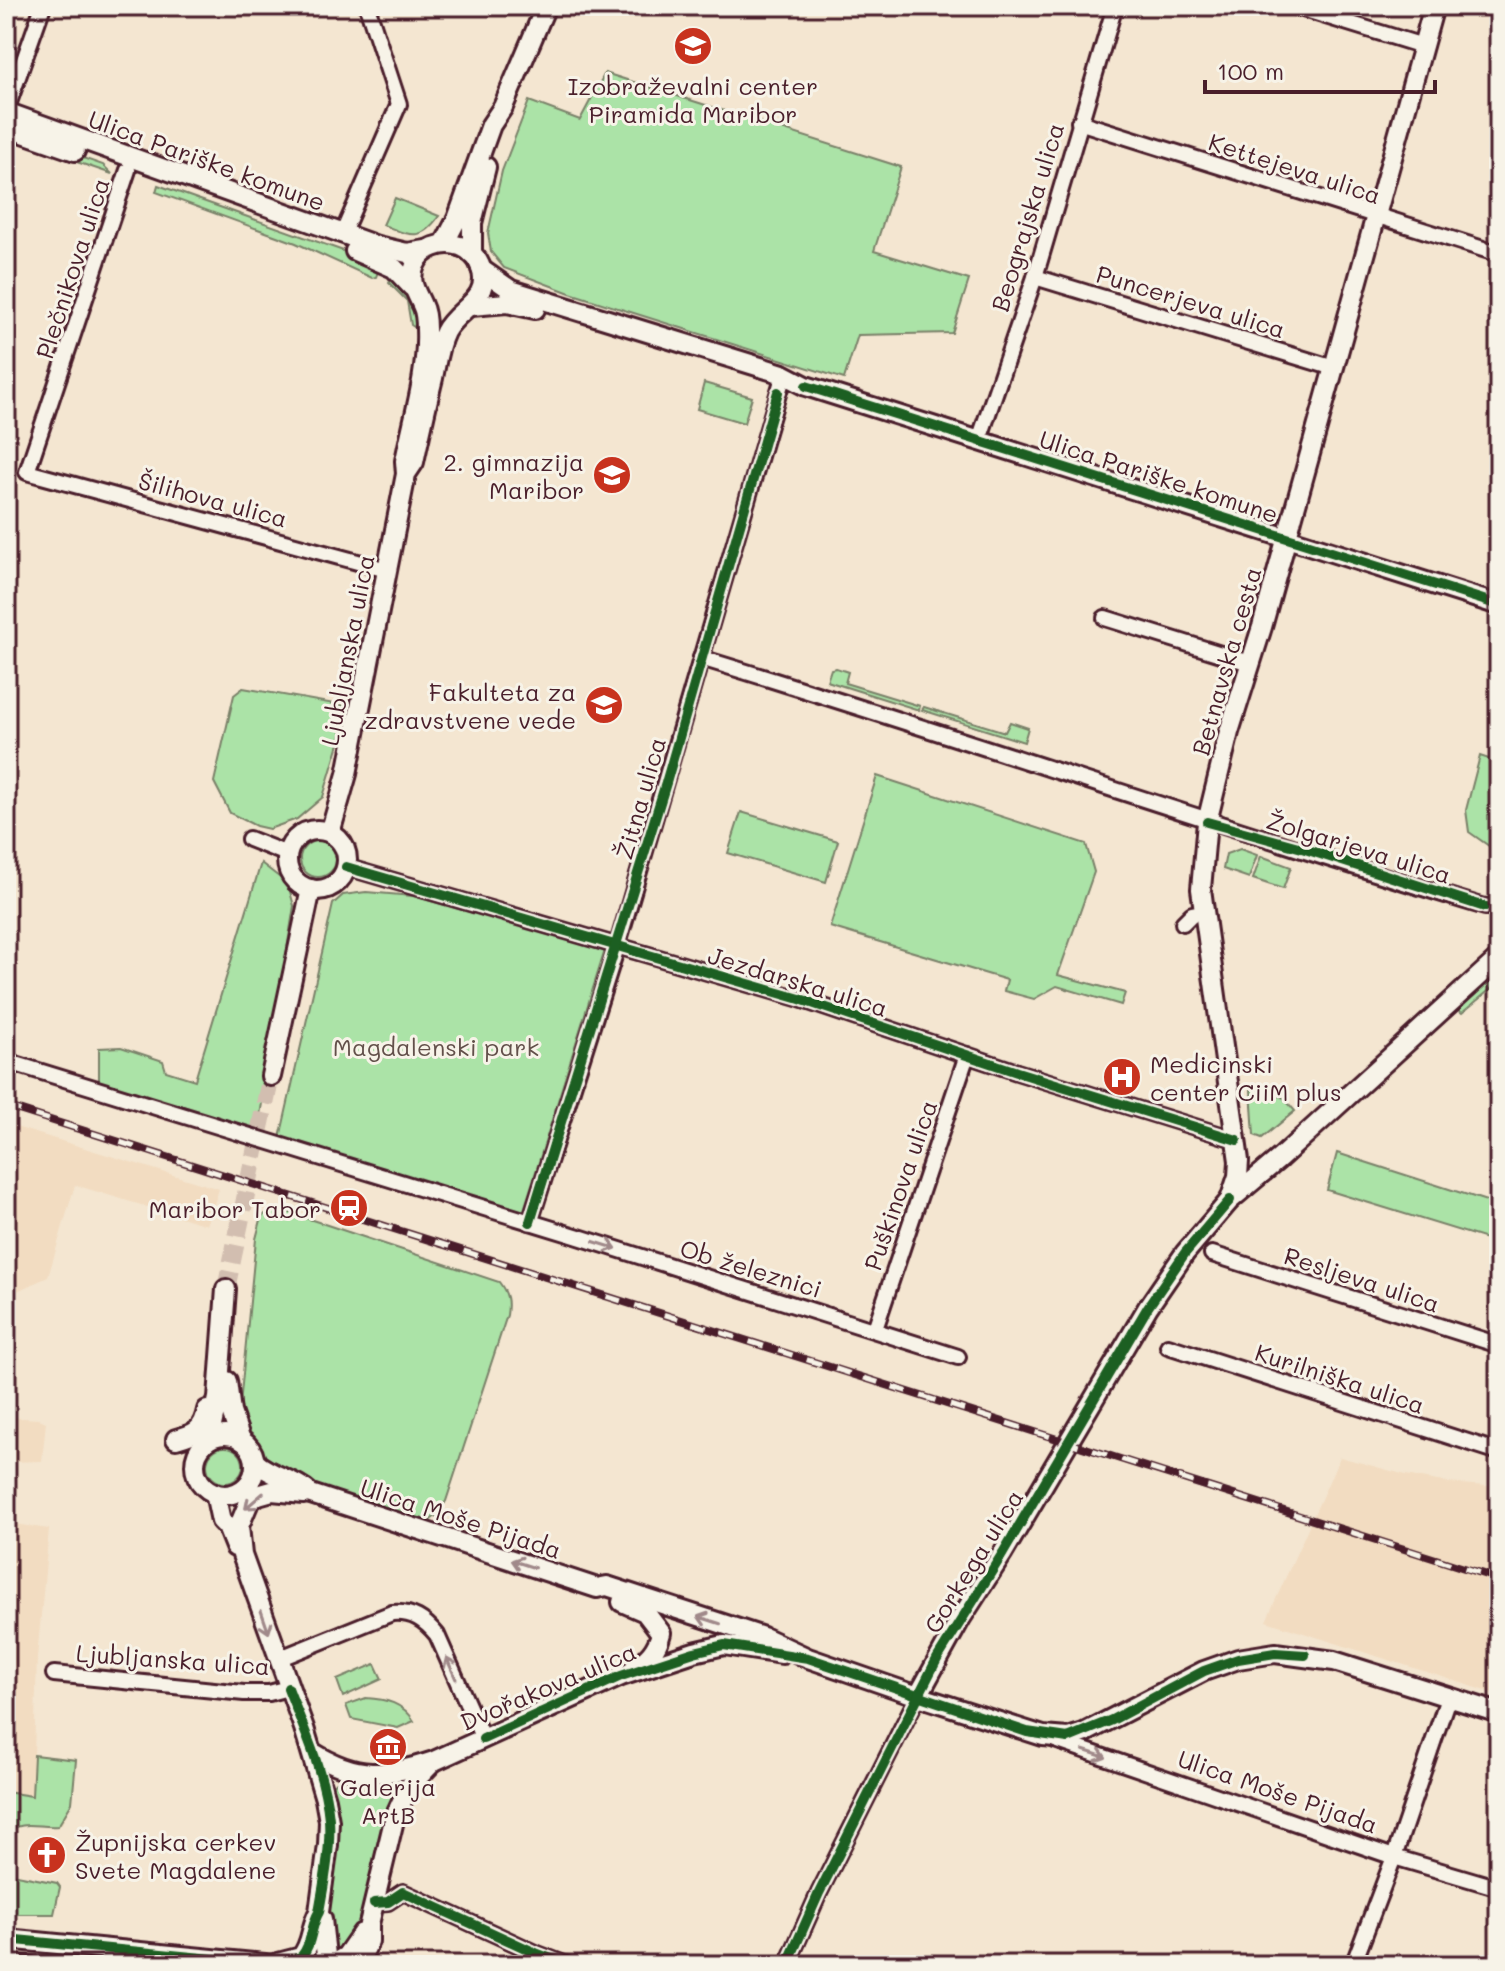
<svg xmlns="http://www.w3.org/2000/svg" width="1505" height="1971" viewBox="0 0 1505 1971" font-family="Mali,sans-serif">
<rect width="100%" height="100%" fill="#f4e6d1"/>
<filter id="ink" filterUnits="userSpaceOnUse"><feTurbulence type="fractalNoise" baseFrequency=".0125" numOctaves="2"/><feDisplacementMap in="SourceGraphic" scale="16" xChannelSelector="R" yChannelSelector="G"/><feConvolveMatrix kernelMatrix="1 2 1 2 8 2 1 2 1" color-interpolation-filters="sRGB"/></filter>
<g filter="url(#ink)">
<g fill="#f2dcc1">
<polygon points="6,1124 219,1189 207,1225 75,1185 48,1277 17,1291 6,1288"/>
<polygon points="6,1417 39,1419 46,1422 42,1461 10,1462 6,1523 49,1529 37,1658 34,1755 76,1760 72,1803 62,1824 52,1827 22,1824 14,1826 6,1833"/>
<polygon points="1340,1457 1406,1475 1448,1483 1499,1487 1499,1695 1266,1621"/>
</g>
<g fill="#abe3a7" stroke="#7a8169" stroke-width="2">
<polygon points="605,73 901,167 874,251 969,280 952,333 858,335 844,379 570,293 504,268 491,252 488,233 502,171 529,101 580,120"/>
<polygon points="6,131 103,165 112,174 6,138"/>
<polygon points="158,185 363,258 379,269 376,277 372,278 296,243 156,192"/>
<path d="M395,198L439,216C420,243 410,235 383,225Z"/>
<polygon points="392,273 398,276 419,314 417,329 411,325 407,301 389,283"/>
<polygon points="704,383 752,397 744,423 697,409"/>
<polygon points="836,668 848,672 845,683 920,706 919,710 827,681 831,669"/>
<polygon points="243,688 346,706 340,740 323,797 297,819 269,829 256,826 230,813 214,782 234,695"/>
<polygon points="924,707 1005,732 1010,722 1028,728 1024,742 922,710"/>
<polygon points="1499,736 1499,853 1469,832 1466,810 1480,756 1492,760"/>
<polygon points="877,776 1086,844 1094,872 1058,975 1125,993 1121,1005 1057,986 1034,999 1004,991 1007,980 830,927"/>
<polygon points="741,812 838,841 826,882 728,853"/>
<circle cx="318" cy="859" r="18"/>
<polygon points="1240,849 1257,855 1249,878 1223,869 1226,854"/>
<polygon points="1261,856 1291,867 1283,889 1253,879"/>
<polygon points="261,863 288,884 294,906 257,1134 99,1082 99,1048 121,1047 163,1061 166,1071 195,1080"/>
<polygon points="366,892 413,896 605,950 523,1213 280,1138 333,904 343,895"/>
<polygon points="1497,971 1498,983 1462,1013 1457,1009"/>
<polygon points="1256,1085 1284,1098 1295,1111 1262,1138 1254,1135 1251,1090"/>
<polygon points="1337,1153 1499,1205 1499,1243 1327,1190"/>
<path d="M276,1208L499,1282C508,1294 509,1301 507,1315L446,1501L437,1515L424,1525L280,1471C263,1455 248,1437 239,1415L256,1239L262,1216Z"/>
<circle cx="225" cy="1465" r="18"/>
<polygon points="375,1664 382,1679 343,1697 337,1680"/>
<path d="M366,1698C386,1699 403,1703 414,1721L398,1728L351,1719L346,1705Z"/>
<path d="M34,1755L76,1760L72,1803L58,1826C39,1828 22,1819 6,1833V1792L32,1796Z"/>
<path d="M337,1782C355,1793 367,1790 387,1784L393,1793L360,1923L354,1935L340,1949L334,1947C320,1894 348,1839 332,1785Z"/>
<polygon points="6,1860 12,1874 57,1883 60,1887 54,1914 6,1914"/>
</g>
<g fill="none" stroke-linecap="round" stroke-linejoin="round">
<polyline stroke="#d2beb0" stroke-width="18" stroke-dasharray="18 9" stroke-linecap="butt" points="226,1289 271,1076"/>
<g stroke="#4a1f2b" stroke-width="20">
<g id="minor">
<polyline points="1293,6 1423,46"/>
<polyline points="6,111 43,6"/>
<polyline points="1079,122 1499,254"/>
<polyline points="128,170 27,472 387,570"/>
<polyline points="342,235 399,104 367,6"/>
<polyline points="1035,277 1334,368"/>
<polyline points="979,440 1035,277 1115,6"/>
<polyline points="1105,618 1250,663"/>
<path d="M701,658C964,738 1223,828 1485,907L1499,906"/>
<polyline points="249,839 287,854"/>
<polyline points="346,867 800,999 1017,1072 1237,1140"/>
<polyline points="1183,923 1192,914 1204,912"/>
<polyline points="6,1061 579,1237 958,1357"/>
<polyline points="530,1222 617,947 781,384"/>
<polyline points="1212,1254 1499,1345"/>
<polyline points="875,1329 967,1055"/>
<polyline points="1168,1346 1499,1452"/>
<path d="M278,1659L392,1613C412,1611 425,1620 437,1635L483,1739"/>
<polyline points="54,1674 244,1693 269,1693 288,1688"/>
<polyline points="1055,1740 1394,1857 1499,1888"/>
<polyline points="374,1903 388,1902 403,1892 538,1954 567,1965"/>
<polyline points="6,1962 31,1965"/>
<polyline points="787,1965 819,1893 918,1696"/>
<polyline points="1353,1965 1394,1857 1448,1698"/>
</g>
</g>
<g stroke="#4a1f2b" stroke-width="24">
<g id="tertiary">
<polyline points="6,112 377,246 407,253 426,250"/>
<polyline points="6,127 75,151"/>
<polyline points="444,244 457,219 491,125 503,107 546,6"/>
<polyline points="355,251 394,268 412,287"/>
<polyline points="472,254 472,223 486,167"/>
<polyline points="481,269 511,290 783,374 806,386 1499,605"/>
<polyline points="471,306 507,303 535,309"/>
<circle cx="317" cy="860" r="30"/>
<path d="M330,833L347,774L406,474L405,461C413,419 428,372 426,329C426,321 425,311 422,305C416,291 408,282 415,265C422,248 443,240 460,246C470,250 478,258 481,268C492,300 457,308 445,332C438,346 436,363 433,378C426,406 420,434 414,462L406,474"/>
<polyline points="271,1076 311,889"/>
<polyline points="1230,1200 1238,1176 1239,1161 1201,889 1207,822 1229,732 1262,627 1434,6"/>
<polyline points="227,1381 231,1412 241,1440"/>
<circle cx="225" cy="1465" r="30"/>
<path d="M176,1439C195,1434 203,1430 207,1410"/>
<polyline points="209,1439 218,1398 226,1289"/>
<path d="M255,1462C272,1477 295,1479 311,1494L597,1588L607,1586L763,1637L808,1658L918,1696L1043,1736L1068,1738L1084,1733L1204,1671L1238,1659L1275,1653L1334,1661L1499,1713"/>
<polyline points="215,1493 221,1521 227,1527 235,1547"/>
<path d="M622,1602L645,1612L661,1633C657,1650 648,1659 634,1668"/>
<polyline points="918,1696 961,1618 1003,1553 1148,1307 1185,1253 1230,1200 1280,1158 1499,958"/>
<path d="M312,1752C357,1780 385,1777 434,1761L621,1676L694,1652L724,1645L782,1654"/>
<polyline points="322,1919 327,1965"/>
<polyline points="6,1939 276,1965"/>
<path d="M274,1964L301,1957C313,1943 310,1927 319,1912L328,1845L329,1821L325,1799L304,1728L242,1555L239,1526L249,1502L258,1495L272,1491L304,1494"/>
<polyline points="331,1965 346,1956 362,1933"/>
<polyline points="358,1965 369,1941 369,1924 395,1816 408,1788 432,1763"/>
</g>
</g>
<use href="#minor" stroke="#f7f3e8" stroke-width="14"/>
<use href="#tertiary" stroke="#f7f3e8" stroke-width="18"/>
<g stroke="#4a1f2b" stroke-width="8">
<polyline id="rail" points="6,1106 1499,1579"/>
</g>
<use href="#rail" stroke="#f7f3e8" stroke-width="5" stroke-dasharray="15" stroke-linecap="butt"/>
<g stroke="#f7f3e8" stroke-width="15">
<g id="cycleway">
<polyline points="806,386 1499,605"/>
<polyline points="1207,822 1302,848 1485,907"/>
<polyline points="346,867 800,999 1017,1072 1237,1140"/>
<polyline points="530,1222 666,783 778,392"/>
<polyline points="483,1739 621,1676 694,1652 724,1645 808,1658 1027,1732 1068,1738 1112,1720 1204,1671 1238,1659 1275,1653 1305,1655"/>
<polyline points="374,1903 388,1902 403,1892 538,1954 567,1965"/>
<polyline points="6,1939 276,1965"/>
<path d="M274,1964L301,1957C313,1943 310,1927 319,1912C324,1883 331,1849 329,1819C325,1774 304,1730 288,1688"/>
<polyline points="787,1965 819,1893 937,1659 1003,1553 1148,1307 1185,1253 1230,1200"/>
</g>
</g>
<use href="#cycleway" stroke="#1b5e20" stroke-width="10"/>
</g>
<defs><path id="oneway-shaft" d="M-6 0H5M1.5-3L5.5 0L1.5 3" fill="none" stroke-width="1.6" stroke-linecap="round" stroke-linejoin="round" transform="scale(2)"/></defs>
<g stroke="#a0898a">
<use href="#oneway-shaft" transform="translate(605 1245) rotate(17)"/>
<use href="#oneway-shaft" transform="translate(254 1501) rotate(139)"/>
<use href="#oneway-shaft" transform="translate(523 1564) rotate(-162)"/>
<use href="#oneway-shaft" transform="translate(709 1620) rotate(-162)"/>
<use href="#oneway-shaft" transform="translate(265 1622) rotate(71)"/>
<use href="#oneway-shaft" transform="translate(451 1668) rotate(-114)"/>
<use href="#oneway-shaft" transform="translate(1095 1754) rotate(18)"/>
</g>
</g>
<defs>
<g id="school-disc" transform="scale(2)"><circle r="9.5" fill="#c8321e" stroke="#f7f3e8"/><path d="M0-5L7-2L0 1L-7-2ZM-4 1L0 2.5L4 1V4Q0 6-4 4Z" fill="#fff"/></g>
<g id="university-disc" transform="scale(2)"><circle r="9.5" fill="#c8321e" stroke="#f7f3e8"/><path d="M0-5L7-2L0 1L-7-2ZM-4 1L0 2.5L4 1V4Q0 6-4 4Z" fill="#fff"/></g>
<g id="hospital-disc" transform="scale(2)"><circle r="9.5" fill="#c8321e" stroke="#f7f3e8"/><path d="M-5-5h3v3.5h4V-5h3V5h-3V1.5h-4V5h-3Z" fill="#fff"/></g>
<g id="station-disc" transform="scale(2)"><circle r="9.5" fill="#c8321e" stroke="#f7f3e8"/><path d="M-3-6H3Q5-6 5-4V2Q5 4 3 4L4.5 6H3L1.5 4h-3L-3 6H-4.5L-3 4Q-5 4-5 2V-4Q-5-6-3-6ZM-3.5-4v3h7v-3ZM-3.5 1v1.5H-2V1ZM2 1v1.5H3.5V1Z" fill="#fff"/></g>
<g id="museum-disc" transform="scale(2)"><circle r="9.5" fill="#c8321e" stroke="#f7f3e8"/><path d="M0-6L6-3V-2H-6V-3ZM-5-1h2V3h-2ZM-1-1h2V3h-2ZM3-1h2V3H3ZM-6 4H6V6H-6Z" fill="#fff"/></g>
<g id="church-disc" transform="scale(2)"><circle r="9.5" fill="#c8321e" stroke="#f7f3e8"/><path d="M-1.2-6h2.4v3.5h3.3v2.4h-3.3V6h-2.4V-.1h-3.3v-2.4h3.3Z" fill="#fff"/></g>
</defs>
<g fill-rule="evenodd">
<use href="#school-disc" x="693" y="46"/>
<use href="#school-disc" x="612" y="475"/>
<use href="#university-disc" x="604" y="705"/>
<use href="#hospital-disc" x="1122" y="1077"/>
<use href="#station-disc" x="349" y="1208"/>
<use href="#museum-disc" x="388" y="1747"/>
<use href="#church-disc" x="47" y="1855"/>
</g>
<g text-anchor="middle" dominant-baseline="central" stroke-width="6" stroke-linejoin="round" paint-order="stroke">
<g font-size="24" fill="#4a1f2b" stroke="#f7f3e8" text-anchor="end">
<text x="693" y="85" text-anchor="middle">Izobraževalni center<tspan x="693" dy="28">Piramida Maribor</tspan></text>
<text x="584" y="461">2. gimnazija<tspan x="584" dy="28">Maribor</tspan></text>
<text x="576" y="691">Fakulteta za<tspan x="576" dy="28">zdravstvene vede</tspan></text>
<text x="1150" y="1063" text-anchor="start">Medicinski<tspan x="1150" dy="28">center CiiM plus</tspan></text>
<text x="321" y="1208">Maribor Tabor</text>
<text x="388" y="1786" text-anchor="middle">Galerija<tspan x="388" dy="28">ArtB</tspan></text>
<text x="75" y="1841" text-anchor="start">Župnijska cerkev<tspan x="75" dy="28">Svete Magdalene</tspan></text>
</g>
<g font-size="24" fill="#4a1f2b" stroke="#f7f3e8">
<text transform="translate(207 160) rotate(20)">Ulica Pariške komune</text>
<text transform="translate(1295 168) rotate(18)">Kettejeva ulica</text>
<text transform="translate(1027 217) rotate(-73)">Beograjska ulica</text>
<text transform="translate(72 268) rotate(-72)">Plečnikova ulica</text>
<text transform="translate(1191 301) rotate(17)">Puncerjeva ulica</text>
<text transform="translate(1159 476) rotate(18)">Ulica Pariške komune</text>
<text transform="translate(213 499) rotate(15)">Šilihova ulica</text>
<text transform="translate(347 650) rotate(-79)">Ljubljanska ulica</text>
<text transform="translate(1226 661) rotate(-74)">Betnavska cesta</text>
<text transform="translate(640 798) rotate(-74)">Žitna ulica</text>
<text transform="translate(1359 847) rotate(17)">Žolgarjeva ulica</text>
<text transform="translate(798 981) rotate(17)">Jezdarska ulica</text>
<text transform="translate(900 1185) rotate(-71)">Puškinova ulica</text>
<text transform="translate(751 1268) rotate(17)">Ob železnici</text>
<text transform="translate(1362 1279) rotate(18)">Resljeva ulica</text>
<text transform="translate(1340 1378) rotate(18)">Kurilniška ulica</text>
<text transform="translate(461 1518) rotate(18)">Ulica Moše Pijada</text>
<text transform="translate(973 1561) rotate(-58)">Gorkega ulica</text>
<text transform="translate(173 1659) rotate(4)">Ljubljanska ulica</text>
<text transform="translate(548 1686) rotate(-23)">Dvořakova ulica</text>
<text transform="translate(1278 1791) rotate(19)">Ulica Moše Pijada</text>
</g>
<g font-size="24" fill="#62504a" stroke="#f7f3e8">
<text x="436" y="1046">Magdalenski park</text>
</g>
</g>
<rect width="1505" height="1971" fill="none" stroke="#f7f3e8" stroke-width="32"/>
<rect x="16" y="16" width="1473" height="1939" fill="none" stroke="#4a1f2b" stroke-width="3" filter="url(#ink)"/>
<path d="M1205 80v12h230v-12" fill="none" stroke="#4a1f2b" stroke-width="4"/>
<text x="1217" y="80" font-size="24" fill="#4a1f2b" stroke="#f7f3e8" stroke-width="6" paint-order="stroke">100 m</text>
</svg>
